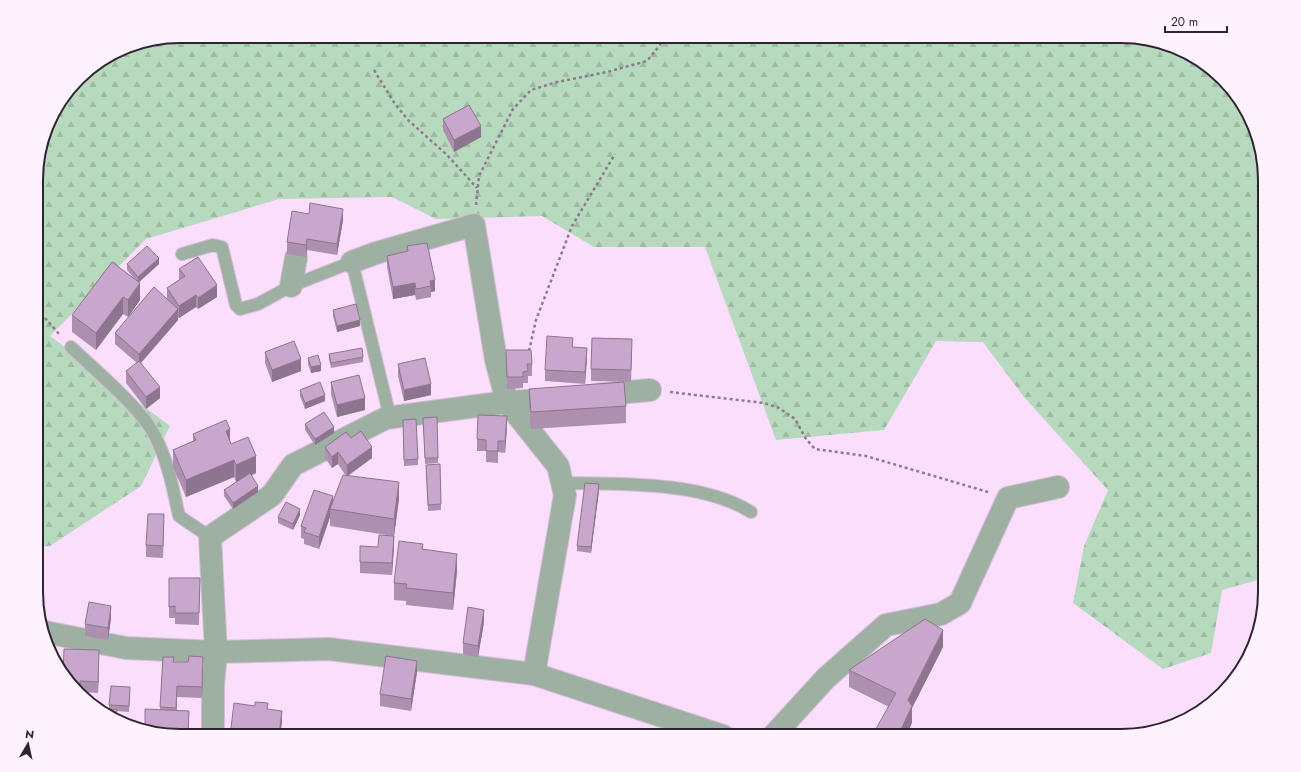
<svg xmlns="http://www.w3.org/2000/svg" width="1301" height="772" viewBox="0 0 1301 772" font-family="Jost,sans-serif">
<defs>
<pattern id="forest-firs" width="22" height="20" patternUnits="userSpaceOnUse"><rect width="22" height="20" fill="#b7d9be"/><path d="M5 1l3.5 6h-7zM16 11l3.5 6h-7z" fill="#9ebaa4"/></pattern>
</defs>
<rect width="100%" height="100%" fill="#fadefc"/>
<polygon fill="url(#forest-firs)" points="180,36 1121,36 1193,55 1246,108 1265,171 1265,578 1222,590 1211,653 1163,669 1073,603 1084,546 1108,490 1024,397 983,342 936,341 884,430 776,440 705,247 594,247 542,216 436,219 392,197 279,199 146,239 50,336 170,426 141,486 50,546 37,547 37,162 51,116 85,72 125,47"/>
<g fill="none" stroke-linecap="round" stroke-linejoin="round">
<g stroke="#d5bdd7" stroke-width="14">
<g id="lane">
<polyline points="182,254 213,245 222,247 236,305 240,309 258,304 291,286 352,262 390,417"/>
<path d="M71,347C95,370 141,408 155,436C168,461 173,489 179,516L210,537"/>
<path d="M562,483C619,484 702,481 751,512"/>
</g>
</g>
<g stroke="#d5bdd7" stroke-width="24">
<g id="street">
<polyline points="352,262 376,253 474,225 496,360 507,402 559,399"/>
<polyline points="291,286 296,258"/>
<polyline points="596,395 650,390"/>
<polyline points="45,632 126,648 216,652 329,649 534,674 723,736"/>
<polyline points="213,736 213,686 216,652 210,537 272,495 293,465 386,418 507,402 558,466 565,495 534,674"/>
<polyline points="773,736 826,678 886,625 941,614 960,603 1008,498 1058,487"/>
</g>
</g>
<g stroke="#8c7a8e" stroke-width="2.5" stroke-dasharray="3 3" stroke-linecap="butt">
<polyline points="374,70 395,104 409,121 447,155 477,188"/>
<polyline points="476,205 479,176 513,109 531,90 557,82 607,72 647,61 660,45 663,36"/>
<polyline points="37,309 60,335"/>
<polyline points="529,351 536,320 572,226 615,154"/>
<polyline points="670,392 764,403 779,408 795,419 806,439 815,449 866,456 988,492"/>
</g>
<use href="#lane" stroke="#9eb0a1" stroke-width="12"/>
<use href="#street" stroke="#9eb0a1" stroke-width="22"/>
</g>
<g fill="#ad8faf">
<polygon points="443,119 481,137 454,152 443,130"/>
<polygon points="343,220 337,255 307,250 306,257 287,254 287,242"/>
<polygon points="407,246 435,291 431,292 431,297 416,300 415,295 393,299 387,267 387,256 407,251"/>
<polygon points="127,264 159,264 139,282 140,300 128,317 123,314 96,350 72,332 72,315 134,278 127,270"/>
<polygon points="179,269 217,297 198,309 196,307 179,318 178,317 178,320 141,363 160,398 146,409 126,383 126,371 137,363 115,344 115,333 167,298 167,288 179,280"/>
<polygon points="333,310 360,326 337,332 333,316"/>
<polygon points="573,347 587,359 585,384 545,381 545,370"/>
<polygon points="506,350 532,364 532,376 528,376 528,383 523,383 523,388 507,389"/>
<polygon points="632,351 631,382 591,381 591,369"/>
<polygon points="265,352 301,371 272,382 265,363"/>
<polygon points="329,354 363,357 363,362 331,368 329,359"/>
<polygon points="308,358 321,371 311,373 308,364"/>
<polygon points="398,364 431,395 404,401 398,376"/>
<polygon points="331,382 365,410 337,417 331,394"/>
<polygon points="529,389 626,406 626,423 531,429 529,406"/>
<polygon points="300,390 325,401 305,409 300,396"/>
<polygon points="423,418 438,458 438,463 425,464"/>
<polygon points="403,420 418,459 418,465 404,466"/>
<polygon points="305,424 334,433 315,445 305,430"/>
<polygon points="507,427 505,453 498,452 498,463 486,462 486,451 477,451 477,439"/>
<polygon points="193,434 230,442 231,444 256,473 251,476 258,492 233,509 224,496 224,490 238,481 236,482 234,477 186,497 173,467 173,450 193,442"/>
<polygon points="351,438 372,458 348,476 399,499 394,536 392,575 360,573 360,562 393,536 330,526 330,517 319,549 304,544 304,539 301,538 301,526 333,501 346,476 338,464 332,468 325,458 325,447"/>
<polygon points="440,464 441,510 428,511 426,471"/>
<polygon points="599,490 591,553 577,551 577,546"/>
<polygon points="300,515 293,530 278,523 278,517"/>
<polygon points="164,526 163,558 146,557 146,545"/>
<polygon points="423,549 457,571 453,610 406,605 406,601 394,600 394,583"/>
<polygon points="169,578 200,578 199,625 175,624 175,618 169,618"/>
<polygon points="111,618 108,640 85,636 85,624"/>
<polygon points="484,622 478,657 463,655 463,643"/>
<polygon points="943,647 912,708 912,723 889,707 849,687 849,670"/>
<polygon points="163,657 174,662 203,669 202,698 177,697 177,710 189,723 189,736 180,736 160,710"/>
<polygon points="99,662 98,693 82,692 63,674"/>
<polygon points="417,672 411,711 380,706 380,694"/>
<polygon points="130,693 129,712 117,711 109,709 109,705"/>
<polygon points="268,709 282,722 280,736 230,736"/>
</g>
<g fill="#8d748f">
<polygon points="481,126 481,137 454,152 454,140"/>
<polygon points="343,209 343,220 337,255 337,244"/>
<polygon points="307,239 307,250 306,257 306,245"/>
<polygon points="159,258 159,264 138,283 138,277"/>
<polygon points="435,280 435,291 431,292 431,286 430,281"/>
<polygon points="140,283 140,300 128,317 128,300"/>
<polygon points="415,283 415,295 393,299 393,287"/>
<polygon points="217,285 217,297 198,309 198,298"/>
<polygon points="196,295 196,307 179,318 179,306"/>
<polygon points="123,297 123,314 96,350 96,333"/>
<polygon points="178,309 178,320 139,365 139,354"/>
<polygon points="360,320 360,326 337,332 337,326"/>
<polygon points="587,348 587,359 585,384 585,372"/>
<polygon points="301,359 301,371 272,382 272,370"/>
<polygon points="321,365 321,371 311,373 311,367"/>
<polygon points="431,384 431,395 404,401 404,390"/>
<polygon points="160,387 160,398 146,409 146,397"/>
<polygon points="325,395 325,401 305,409 305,403"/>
<polygon points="365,398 365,410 337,417 337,405"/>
<polygon points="507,416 507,427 505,453 505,441"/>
<polygon points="334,427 334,433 315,445 315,439"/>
<polygon points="230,429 230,446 226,431"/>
<polygon points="372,447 372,458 347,476 347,465"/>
<polygon points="338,452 338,464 332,468 332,457"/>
<polygon points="256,456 256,473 236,482 236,465"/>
<polygon points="234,460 234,477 186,497 186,480"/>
<polygon points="399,482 399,499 394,536 394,519"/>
<polygon points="599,484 599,490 591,553 591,547"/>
<polygon points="258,486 258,492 233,509 233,503"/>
<polygon points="333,496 333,508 330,509 330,517 319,549 319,537"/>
<polygon points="300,509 300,515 293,530 293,524"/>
<polygon points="394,536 394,548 392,575 392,563"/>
<polygon points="457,554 457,571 453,610 453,593"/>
<polygon points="111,606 111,618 108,640 108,628"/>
<polygon points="484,610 484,622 478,657 478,646"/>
<polygon points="943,630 943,647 912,708 912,723 906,736 898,736 908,700"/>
<polygon points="99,650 99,662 98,693 98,682"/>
<polygon points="203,657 203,669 202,698 202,687"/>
<polygon points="417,661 417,672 411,711 411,699"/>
<polygon points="282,711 282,722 280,736 279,736"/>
</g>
<g fill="#c9a6cc" stroke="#8d748f">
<polygon points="469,105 481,126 454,140 443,119"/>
<polygon points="310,203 343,209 337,244 307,239 306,245 287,242 292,211 309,214"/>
<polygon points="427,243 435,280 430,281 431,286 416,289 415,283 393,287 387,256 408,251 407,246"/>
<polygon points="147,246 159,258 138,277 127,264"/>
<polygon points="198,257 217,285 198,298 196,295 179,306 167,288 185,276 179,269"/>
<polygon points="112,262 140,283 128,300 123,297 96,333 72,315"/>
<polygon points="154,287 178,309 139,354 115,333"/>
<polygon points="356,304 360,320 337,326 333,310"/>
<polygon points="547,336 573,338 572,347 587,348 585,372 545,370"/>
<polygon points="592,338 632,339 631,370 591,369"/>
<polygon points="294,341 301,359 272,370 265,352"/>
<polygon points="362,348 363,357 331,363 329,354"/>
<polygon points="506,350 531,350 532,364 527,364 528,371 523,372 523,377 507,377"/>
<polygon points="318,355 321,365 311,367 308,358"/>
<polygon points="425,358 431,384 404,390 398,364"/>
<polygon points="139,361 160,387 146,397 126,371"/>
<polygon points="359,375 365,398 337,405 331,382"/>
<polygon points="320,382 325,395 305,403 300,390"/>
<polygon points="624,382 626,406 531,412 529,389"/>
<polygon points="324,412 334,427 315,439 305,424"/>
<polygon points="478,415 507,416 505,441 498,441 498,451 486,451 486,440 477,439"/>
<polygon points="437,417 438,458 425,458 423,418"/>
<polygon points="416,419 418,459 404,460 403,420"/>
<polygon points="226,420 230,429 226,431 231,444 248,437 256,456 236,465 234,460 186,480 173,450 196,440 193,434"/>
<polygon points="361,431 372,447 347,465 338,452 332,457 325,447 346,432 351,438"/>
<polygon points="440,464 441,504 428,505 426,465"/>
<polygon points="250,473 258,486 233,503 224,490"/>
<polygon points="343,475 399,482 394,519 330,509"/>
<polygon points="585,483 599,484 591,547 577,546"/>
<polygon points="314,490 333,496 319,537 304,532 306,528 301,526"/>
<polygon points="286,502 300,509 293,524 278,517"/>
<polygon points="148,514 164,514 163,546 146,545"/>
<polygon points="379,535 394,536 392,563 360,562 360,546 378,547"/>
<polygon points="399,541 423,544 422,549 457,554 453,593 406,588 407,584 394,583"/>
<polygon points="169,578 200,578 199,613 175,613 175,606 169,607"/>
<polygon points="89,602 111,606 108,628 85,624"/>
<polygon points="468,607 484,610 478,646 463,643"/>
<polygon points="925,619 943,630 908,700 912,706 898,736 872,736 896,693 849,670"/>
<polygon points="49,642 54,643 52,651"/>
<polygon points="64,649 99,650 98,682 80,681 80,686 75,686 63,674"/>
<polygon points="189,656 203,657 202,687 177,686 176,708 160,707 163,657 174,657 173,662 188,662"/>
<polygon points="386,656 417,661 411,699 380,694"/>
<polygon points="111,686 130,687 129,706 109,705"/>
<polygon points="255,702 268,703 267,709 282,711 279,734 264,732 264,736 230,736 234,703 255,706"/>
<polygon points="100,709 117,710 116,719 108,717"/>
<polygon points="145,709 189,711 188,736 180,736 145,726"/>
</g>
<path d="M0 0H1301V772H0ZM180 43H1121A137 137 0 0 1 1258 180V592A137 137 0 0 1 1121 729H180A137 137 0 0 1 43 592V180A137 137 0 0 1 180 43Z" fill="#fdf2fe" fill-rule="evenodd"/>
<path fill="none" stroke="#2e242f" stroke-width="2" d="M180 43H1121A137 137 0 0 1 1258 180V592A137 137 0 0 1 1121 729H180A137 137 0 0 1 43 592V180A137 137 0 0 1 180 43Z"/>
<g transform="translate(28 744) rotate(9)" stroke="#fdf2fe" stroke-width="3" paint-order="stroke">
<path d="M0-3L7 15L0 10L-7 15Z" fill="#2e242f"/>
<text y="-6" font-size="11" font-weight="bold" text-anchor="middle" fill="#2e242f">N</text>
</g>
<path d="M1165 26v6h62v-6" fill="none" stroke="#2e242f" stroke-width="2"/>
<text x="1171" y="26" font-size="12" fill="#2e242f" stroke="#fdf2fe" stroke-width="3" paint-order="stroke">20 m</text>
</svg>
